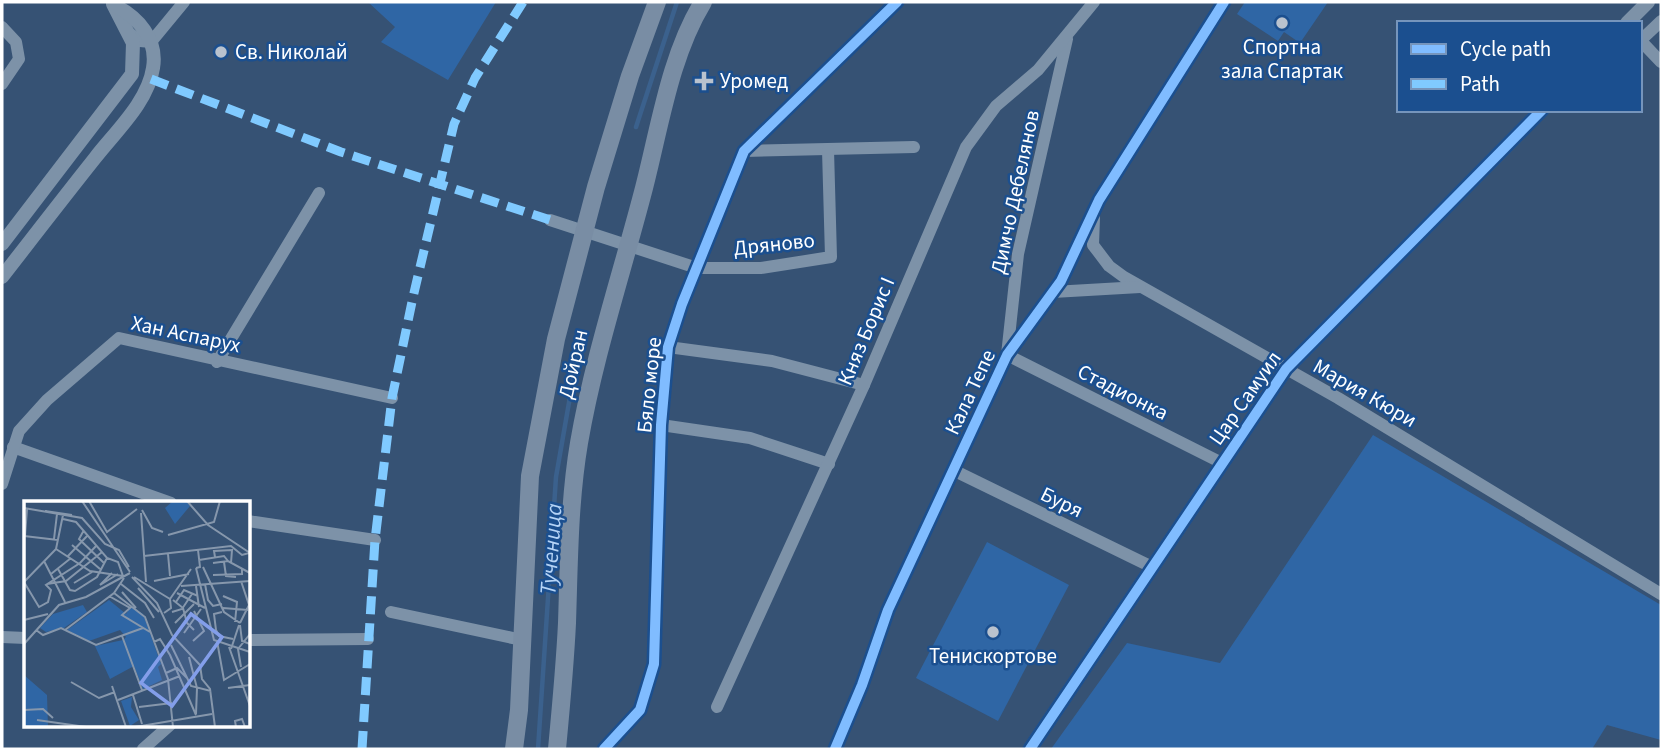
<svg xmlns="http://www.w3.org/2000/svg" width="1663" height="751" viewBox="0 0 1663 751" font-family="'Source Sans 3',sans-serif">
<rect width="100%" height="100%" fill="#365274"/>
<g fill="#2f66a5">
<polygon points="368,2 496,2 448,80 381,42 395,27"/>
<polygon points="1245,2 1328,2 1300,43 1284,32 1278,41 1237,14"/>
<polygon points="1373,435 1661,605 1661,740 1607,725 1592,749 1051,749 1127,643 1220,663"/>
<polygon points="987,542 1069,585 998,721 916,678"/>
</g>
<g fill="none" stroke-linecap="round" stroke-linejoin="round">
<g stroke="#3b618d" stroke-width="4.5">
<polyline points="636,127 677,2"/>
<polyline points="538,749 556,477 578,351"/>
</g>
<g stroke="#7d92a8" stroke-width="12">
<polyline points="2,27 16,42 19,59 2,84"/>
<polyline points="128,32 140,41 151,42 184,2"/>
<polyline points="1067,39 1018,254 1007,355 1222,463"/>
<polyline points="1640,40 1661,62"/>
<polyline points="1641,40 1661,21"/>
<polyline points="744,151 914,147"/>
<polyline points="1094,218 1093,245 1109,266 1124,277 1338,398 1661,594"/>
<polyline points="550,220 697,268 761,268 831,257 828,150"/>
<polyline points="1053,292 1140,287"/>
<polyline points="668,347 772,361 864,385"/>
<polyline points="217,362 319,193"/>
<polyline points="661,425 750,438 829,464"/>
<polyline points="13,447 171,503"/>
<polyline points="955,471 1152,567"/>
<polyline points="2,484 19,431 47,400 119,338 392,398"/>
<polyline points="248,521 375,540"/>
<polyline points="391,612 522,640"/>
<polyline points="2,637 26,638"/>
<polyline points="248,640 368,639"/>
<polyline points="717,707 864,385 966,147 996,106 1038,70 1094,2"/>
<polyline points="143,749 170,725"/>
<polyline points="604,749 640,710 654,664 661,425 668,347 682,304 744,151 897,2"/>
<polyline points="835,749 862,685 888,610 1007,355 1061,281 1099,200 1224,2"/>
</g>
<g stroke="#7d92a8" stroke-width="14">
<polyline points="1627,23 1648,2"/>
<polyline points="2,244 132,74 133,43 113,4"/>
<path d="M2,277C33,237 64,197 95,158C115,132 148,102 153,68C158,39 138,17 114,5"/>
<polyline points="1030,749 1286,369 1542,110"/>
</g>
<g stroke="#798da4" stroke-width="18">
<polyline points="514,749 519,710 530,476 556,339 596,187 630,76 657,2"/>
<path d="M557,749C561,707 565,665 567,623C569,563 569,502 579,443C594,356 622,273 644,188C660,126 670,56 703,2"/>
</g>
<g stroke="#80caff" stroke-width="9" stroke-dasharray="18 9" stroke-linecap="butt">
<polyline points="151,79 341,152 550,220"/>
<polyline points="362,749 375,540 392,398 413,297 454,124 475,78 523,2"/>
</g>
<g stroke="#1b4f8f" stroke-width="15">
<g id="cycleway">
<polyline points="604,749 640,710 654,664 661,425 668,347 682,304 744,151 897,2"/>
<polyline points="835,749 862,685 888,610 1007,355 1061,281 1099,200 1224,2"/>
<polyline points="1030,749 1286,369 1542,110"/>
</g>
</g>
<use href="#cycleway" stroke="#80bcff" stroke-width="10"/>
</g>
<g fill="#b9c2ce" stroke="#1b4f8f" stroke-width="2.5">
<circle cx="1282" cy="23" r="7"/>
<circle cx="221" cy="52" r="7"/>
<path d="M700.5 70.5h7v7h7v7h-7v7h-7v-7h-7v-7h7z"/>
<circle cx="993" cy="632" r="7"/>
</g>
<g text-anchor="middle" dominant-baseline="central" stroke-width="5" stroke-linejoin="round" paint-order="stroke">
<g font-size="21" fill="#fff" stroke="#1b4f8f">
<text x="1282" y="47">Спортна<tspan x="1282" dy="24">зала Спартак</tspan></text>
<text x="235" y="52" text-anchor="start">Св. Николай</text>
<text x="720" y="81" text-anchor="start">Уромед</text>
<text x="993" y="656">Тенискортове</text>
</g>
<g font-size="21" fill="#fff" stroke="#1b4f8f">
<text transform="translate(1015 192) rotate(-78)">Димчо Дебелянов</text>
<text transform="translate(774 244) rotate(-6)">Дряново</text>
<text transform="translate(866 331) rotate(-67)">Княз Борис I</text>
<text transform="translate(186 334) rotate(12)">Хан Аспарух</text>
<text transform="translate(573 364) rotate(-77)">Дойран</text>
<text transform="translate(649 385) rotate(-84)">Бяло море</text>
<text transform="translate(970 392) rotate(-65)">Кала Тепе</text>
<text transform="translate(1123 392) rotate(27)">Стадионка</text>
<text transform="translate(1365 393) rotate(30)">Мария Кюри</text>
<text transform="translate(1245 398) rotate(-55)">Цар Самуил</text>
<text transform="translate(1062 502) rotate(26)">Буря</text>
</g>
<g font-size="23" font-style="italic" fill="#b5d3f5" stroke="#1b4f8f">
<text transform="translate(551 549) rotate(-86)">Тученица</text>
</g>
</g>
<g transform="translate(24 501)">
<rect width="226" height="226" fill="#365274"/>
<path d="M149,0H162L166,5L151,23L141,7ZM85,99L102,113L107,105L119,113L137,163L134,166L138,179L119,188L110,165L86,178L71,145L99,139L102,136L96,129L65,140L43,129ZM59,104L63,111L40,127L22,131L16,127L29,113ZM0,174L23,194L24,226H0ZM108,196L107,206L115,219L106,225L97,200Z" fill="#2f66a5"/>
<path fill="none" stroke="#8697ac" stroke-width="2" d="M58,0L106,71M65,0L83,31L113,8M163,0L184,24L226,52M0,7L58,17L81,43L95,49L105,66M118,9L128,27L139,31M21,10L48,14M117,12L122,81M39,18L52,21L83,57L94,61L99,75M60,29L55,38L80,62M144,34L190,21L196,0M0,35L34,39M1,35L3,8M30,38L33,13M48,44L76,68M32,48L66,70L99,75M144,53L146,75M44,55L64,34M120,55L207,45L218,54L225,52M191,56L190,50L208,49L207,62M175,59L200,55L204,60M20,60L41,101M200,61L202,75L212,76M189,62L204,60L226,72M179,66L200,111L216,122M172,67L190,139L226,151M172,67L176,66L174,49M34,68L46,89L51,90L73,76L83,57M88,72L76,84L94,73M27,73L47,57M189,74L218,73V68M108,76L133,102L148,134L176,164L178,178L186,188L191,226M110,76L146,98L147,107L140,112M130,80L165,73M0,81L15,106L24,101L27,89L22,84L56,62L73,44M0,81L32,48L39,14M50,82L68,71M23,83L42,80L78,51M97,83L121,102L130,117M181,83L184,99L189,105L198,103M157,85L226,80M172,85L175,106M114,87L135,111M98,91L112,107M90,92L121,116L144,178L149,226M153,92L181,107M85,95L106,107L98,114L126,131M199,95L213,101L211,121M146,98L167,68M149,99L159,107L163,122L170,129M152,101L160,89L174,95M199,107L224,109M148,111L158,108L168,93M198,111L190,113L192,129L195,135L209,138M0,119L24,113M151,122L170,103M216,122L225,104L217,80M216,124L218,140L226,143M12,129L19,134L37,127L72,144L119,127M41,129L90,92L100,77M160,132L177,108M98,135L118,189M169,140L180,130L170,110M193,140L200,179L226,163M130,141L136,138L146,154L172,214M0,143L35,104L62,96L106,72M147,144L167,185L187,190M205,146L226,205M207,148L215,124M165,156L173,187L172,213M217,166L214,148L226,133M142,172L153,167L163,177M47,181L75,197L91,191M88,185L102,226M204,187L226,184M109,194L118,223M94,199L156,175M115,206L148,202M0,209L19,208L29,217M13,219L62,226M111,226L188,213M212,226L211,220L218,218L221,226"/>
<path fill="#839eea" fill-opacity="0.15" stroke="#839eea" stroke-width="3.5" d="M167,113L198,136L148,205L117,182Z"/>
<rect width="226" height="226" fill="none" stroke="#fff" stroke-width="3.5"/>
</g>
<rect width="1663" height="751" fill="none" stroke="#ffffff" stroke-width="7"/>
<rect x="1397" y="21" width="245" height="91" fill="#1b4f8f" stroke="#7695bc" stroke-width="2"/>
<rect x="1411" y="44" width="35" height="10" fill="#80bcff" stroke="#7695bc" stroke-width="2"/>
<text x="1460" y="56" font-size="21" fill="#ffffff">Cycle path</text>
<rect x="1411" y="79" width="35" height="10" fill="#80caff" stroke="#7695bc" stroke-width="2"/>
<text x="1460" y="91" font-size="21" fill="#ffffff">Path</text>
</svg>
